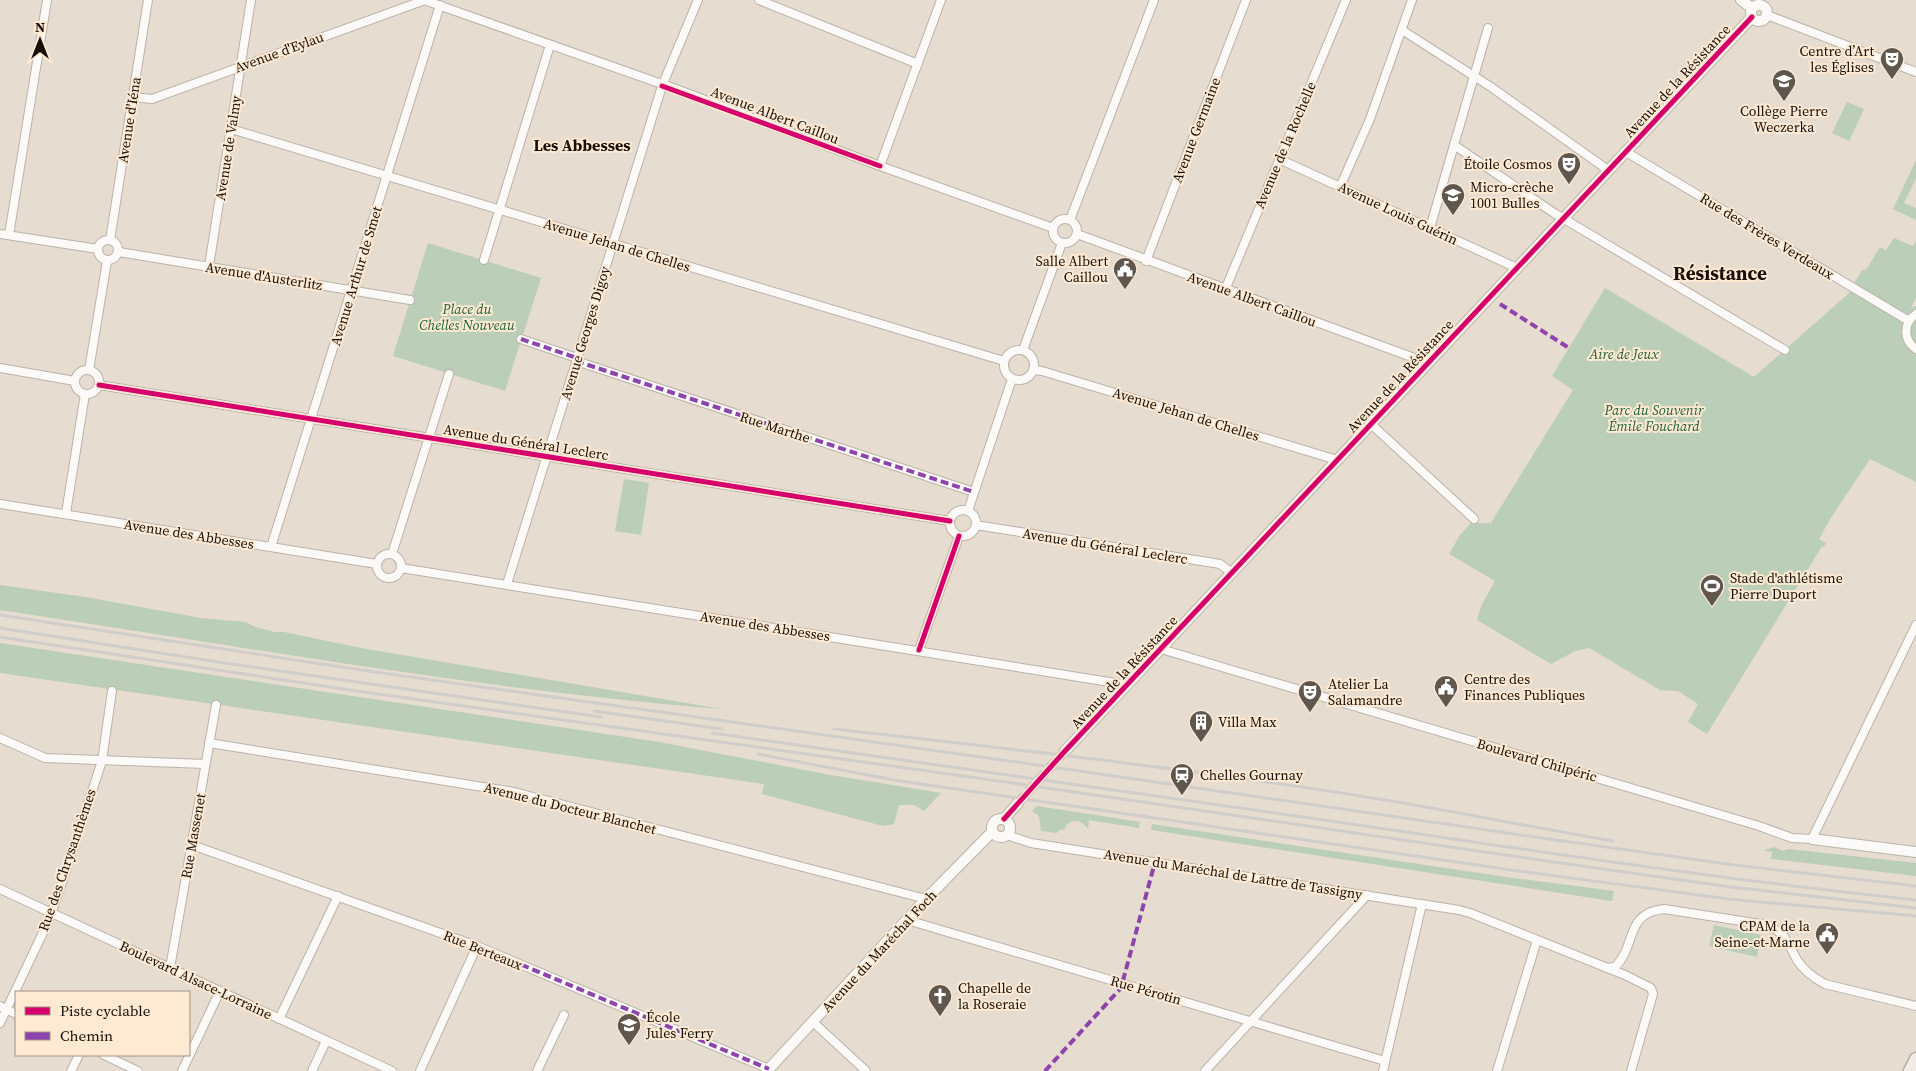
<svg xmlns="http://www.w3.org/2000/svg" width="1916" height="1071" viewBox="0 0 1916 1071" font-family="'Source Serif 4',serif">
<rect width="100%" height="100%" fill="#e7dcd0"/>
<g fill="#baceb8">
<polygon points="1847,102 1864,109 1849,141 1832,133"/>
<polygon points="1916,160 1916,178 1904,203 1916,208 1916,220 1893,209"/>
<polygon points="1894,238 1913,246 1916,241 1916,297 1911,308 1916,306 1916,482 1870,459 1832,516 1819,539 1826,543 1824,547 1822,546 1707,734 1688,722 1698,704 1678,691 1660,690 1589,648 1575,651 1551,664 1477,620 1482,604 1495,581 1449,554 1460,535 1471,523 1491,523 1573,390 1552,376 1605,288 1754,377 1848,294 1862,270 1866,270 1880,247 1886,250"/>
<polygon points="428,243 541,278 505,391 393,356"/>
<polygon points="624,479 649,483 641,535 615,531"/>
<path d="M0,585L86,597L201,618L246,622L255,627L275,632H284L361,648L722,709C480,690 240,646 0,610Z"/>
<polygon points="0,643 659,742 831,775 941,793 924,811 914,805 899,805 894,824 883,826 762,794 764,784 0,673"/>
<path d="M1037,806L1140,822L1139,828L1089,820L1088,829C1081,819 1069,817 1064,830H1059L1057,833L1041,831L1039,816L1032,811Z"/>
<polygon points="1152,824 1506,877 1614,891 1612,901 1151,830"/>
<polygon points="1774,847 1783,851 1789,849 1916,863 1916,876 1771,859 1772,851 1768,852 1765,850"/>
<polygon points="1714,925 1761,935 1757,957 1709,946"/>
</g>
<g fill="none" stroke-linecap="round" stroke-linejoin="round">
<polyline stroke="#c8bdb2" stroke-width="10" stroke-dasharray="10 5" stroke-linecap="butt" points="1018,803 1065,751"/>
<g stroke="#bbb2a9" stroke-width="10">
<g id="minor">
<polyline points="424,0 676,89 880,166 1053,228"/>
<polyline points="759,0 918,64"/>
<polyline points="1767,15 1916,72"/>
<polyline points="1402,30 1491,87 1608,170"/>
<polyline points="133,97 152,99 425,0"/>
<polyline points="231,129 1004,361"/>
<polyline points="1454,145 1554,213 1785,350"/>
<polyline points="1626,152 1909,321"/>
<polyline points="1279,159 1517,268"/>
<polyline points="880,166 941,0"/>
<polyline points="1340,187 1370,119 1412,0"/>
<circle cx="1065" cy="231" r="12"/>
<polyline points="1070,220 1154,0"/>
<polyline points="1430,228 1488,28"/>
<polyline points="0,234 98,249"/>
<polyline points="1077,234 1428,363"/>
<polyline points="9,235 47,0"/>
<circle cx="108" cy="250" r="10"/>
<polyline points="110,240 148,0"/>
<polyline points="119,252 410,300"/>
<polyline points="484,260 550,45"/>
<polyline points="1146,261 1246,0"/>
<polyline points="209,266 251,0"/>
<polyline points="1225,290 1346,0"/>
<path d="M1916,314C1903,323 1903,340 1916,349"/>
<polyline points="521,339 577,358"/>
<circle cx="1019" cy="365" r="15"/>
<polyline points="1023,350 1062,243"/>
<polyline points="576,361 974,492"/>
<polyline points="0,368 75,381"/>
<circle cx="87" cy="382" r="12"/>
<polyline points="89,370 107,261"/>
<polyline points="1034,370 1042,371 1337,460"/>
<polyline points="99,385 950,521"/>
<polyline points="1371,424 1474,519"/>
<polyline points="0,504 377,564"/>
<circle cx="963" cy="523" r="13"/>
<polyline points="968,511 1012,379"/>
<polyline points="66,513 85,394"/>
<polyline points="976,525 1220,564 1232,573"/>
<polyline points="271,547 440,5"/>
<circle cx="389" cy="566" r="12"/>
<polyline points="392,554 449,374"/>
<polyline points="401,568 1128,685"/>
<polyline points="507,584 662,86 698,0"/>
<polyline points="1161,649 1759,826 1792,838 1812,839 1916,625"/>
<polyline points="919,650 959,536"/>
<polyline points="0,738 45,758 205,764"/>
<polyline points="209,743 514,792 926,899"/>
<polyline points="1007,835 1031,843 1459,910 1470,913 1625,975 1651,988 1653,994 1631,1071"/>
<polyline points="192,845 477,946 769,1069"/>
<polyline points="0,889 392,1071"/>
<polyline points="907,920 1385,1061"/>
<polyline points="170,968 216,705"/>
<path d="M1607,968L1615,967C1637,946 1624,913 1664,909L1767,925C1788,935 1787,942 1797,960C1804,971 1814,978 1825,984L1916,1006"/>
<polyline points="0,1006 16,1014"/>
<polyline points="279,1019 338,896"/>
<polyline points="813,1022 866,1071"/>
<polyline points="0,1023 48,922 57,897 102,761 112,691"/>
<polyline points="104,1055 138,1071"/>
<polyline points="71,1071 79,1055"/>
<polyline points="182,1071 220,991"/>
<polyline points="312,1071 326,1041"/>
<polyline points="420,1071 477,946"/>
<polyline points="537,1071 564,1015"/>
<polyline points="1205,1071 1367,895"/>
<polyline points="1383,1071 1422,904"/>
<polyline points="1497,1071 1537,940"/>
</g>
</g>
<g stroke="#bbb2a9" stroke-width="12">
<g id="tertiary">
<polyline points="1741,0 1752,8"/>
<circle cx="1759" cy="13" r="8"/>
<polyline points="1065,751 1752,17"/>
<circle cx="1001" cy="828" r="9"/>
<polyline points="1004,819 1018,803"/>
<polyline points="1812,839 1916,852"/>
<polyline points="767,1071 926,899 992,832"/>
</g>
</g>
<g stroke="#b7a59c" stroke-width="15">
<polyline id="primary" points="1910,1071 1916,1059"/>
</g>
<use href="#minor" stroke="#fbfaf8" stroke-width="8"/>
<use href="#tertiary" stroke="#fbfaf8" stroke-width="10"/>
<use href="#primary" stroke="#f2eae6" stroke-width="12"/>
<g stroke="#d0cdca" stroke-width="3">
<polyline points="0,615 368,671 1031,764 1556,840 1734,865 1916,886"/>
<polyline points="0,628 231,664 601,717"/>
<polyline points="0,637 350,690 1013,783 1553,862 1731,887 1916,908"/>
<polyline points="594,711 722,729"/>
<path d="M834,729C1010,749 1185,768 1360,796C1445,809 1529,827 1613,841"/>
<path d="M712,733C914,761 1116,789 1317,819C1516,848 1716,879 1916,900"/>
<polyline points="758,754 894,780 1518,871 1729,899 1916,916"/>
</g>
<g stroke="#8e44ad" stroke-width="4" stroke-dasharray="8 4" stroke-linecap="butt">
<polyline points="1500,304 1569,348"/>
<polyline points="521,339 577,358"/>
<polyline points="576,361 974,492"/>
<polyline points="477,946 769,1069"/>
<polyline points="1045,1071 1121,988 1155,862"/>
</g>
<g stroke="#fee9d3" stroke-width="8">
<g id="cycleway">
<polyline points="662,86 880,166"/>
<polyline points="99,385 950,521"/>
<polyline points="919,650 959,536"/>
<polyline points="1004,819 1065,751 1752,17"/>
</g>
</g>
<use href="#cycleway" stroke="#d6006c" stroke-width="5"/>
</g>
<defs>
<g id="theatre-pin" transform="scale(1.25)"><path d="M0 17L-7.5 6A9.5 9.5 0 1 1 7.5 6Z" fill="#5f574e" stroke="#fee9d3"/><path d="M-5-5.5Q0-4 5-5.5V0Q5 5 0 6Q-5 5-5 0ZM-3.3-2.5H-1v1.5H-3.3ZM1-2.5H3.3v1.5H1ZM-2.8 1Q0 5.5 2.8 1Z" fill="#fff"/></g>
<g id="school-pin" transform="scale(1.25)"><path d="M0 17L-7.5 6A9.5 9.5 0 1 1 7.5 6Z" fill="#5f574e" stroke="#fee9d3"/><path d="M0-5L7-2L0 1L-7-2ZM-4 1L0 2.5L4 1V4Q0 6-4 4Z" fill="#fff"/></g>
<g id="civic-pin" transform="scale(1.25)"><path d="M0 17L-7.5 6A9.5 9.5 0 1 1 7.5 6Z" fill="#5f574e" stroke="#fee9d3"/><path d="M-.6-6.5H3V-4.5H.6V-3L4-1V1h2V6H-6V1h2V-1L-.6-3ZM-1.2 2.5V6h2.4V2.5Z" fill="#fff"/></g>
<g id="stadium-pin" transform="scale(1.25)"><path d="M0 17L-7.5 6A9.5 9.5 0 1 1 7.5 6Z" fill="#5f574e" stroke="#fee9d3"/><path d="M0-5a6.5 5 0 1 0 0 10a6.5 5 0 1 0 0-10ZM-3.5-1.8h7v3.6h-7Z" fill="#fff"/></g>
<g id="building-pin" transform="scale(1.25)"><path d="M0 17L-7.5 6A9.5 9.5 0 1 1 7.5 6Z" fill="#5f574e" stroke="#fee9d3"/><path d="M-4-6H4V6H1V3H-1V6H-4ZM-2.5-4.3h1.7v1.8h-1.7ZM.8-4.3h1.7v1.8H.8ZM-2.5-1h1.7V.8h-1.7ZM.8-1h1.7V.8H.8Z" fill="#fff"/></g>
<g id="station-pin" transform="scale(1.25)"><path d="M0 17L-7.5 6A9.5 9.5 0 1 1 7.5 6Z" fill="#5f574e" stroke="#fee9d3"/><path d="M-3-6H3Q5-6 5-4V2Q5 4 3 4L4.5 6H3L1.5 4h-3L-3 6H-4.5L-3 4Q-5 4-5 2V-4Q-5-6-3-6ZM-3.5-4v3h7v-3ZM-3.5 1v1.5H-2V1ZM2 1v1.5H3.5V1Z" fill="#fff"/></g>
<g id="church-pin" transform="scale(1.25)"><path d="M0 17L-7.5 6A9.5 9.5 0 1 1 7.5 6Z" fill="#5f574e" stroke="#fee9d3"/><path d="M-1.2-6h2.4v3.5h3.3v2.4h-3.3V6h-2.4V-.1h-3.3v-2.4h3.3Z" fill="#fff"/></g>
</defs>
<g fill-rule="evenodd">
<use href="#theatre-pin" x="1892" y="59"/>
<use href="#school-pin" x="1784" y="81"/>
<use href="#theatre-pin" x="1569" y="164"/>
<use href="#school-pin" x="1453" y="195"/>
<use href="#civic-pin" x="1125" y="269"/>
<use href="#stadium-pin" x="1712" y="586"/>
<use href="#civic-pin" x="1446" y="687"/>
<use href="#theatre-pin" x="1310" y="692"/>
<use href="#building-pin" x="1201" y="722"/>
<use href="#station-pin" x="1182" y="775"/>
<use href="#civic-pin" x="1827" y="934"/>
<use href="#church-pin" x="940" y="996"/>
<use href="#school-pin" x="629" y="1025"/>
</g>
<g text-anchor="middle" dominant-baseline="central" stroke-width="4" stroke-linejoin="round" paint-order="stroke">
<g font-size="14" fill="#160f08" stroke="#fee9d3" text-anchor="start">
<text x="1874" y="51" text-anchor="end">Centre d’Art<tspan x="1874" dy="16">les Églises</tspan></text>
<text x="1784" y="111" text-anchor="middle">Collège Pierre<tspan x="1784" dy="16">Weczerka</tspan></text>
<text x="1552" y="164" text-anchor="end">Étoile Cosmos</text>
<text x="1470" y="187">Micro-crèche<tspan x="1470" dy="16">1001 Bulles</tspan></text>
<text x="1108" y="261" text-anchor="end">Salle Albert<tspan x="1108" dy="16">Caillou</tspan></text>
<text x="1730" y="578">Stade d'athlétisme<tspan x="1730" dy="16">Pierre Duport</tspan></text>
<text x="1464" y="679">Centre des<tspan x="1464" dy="16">Finances Publiques</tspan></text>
<text x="1328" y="684">Atelier La<tspan x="1328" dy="16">Salamandre</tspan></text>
<text x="1218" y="722">Villa Max</text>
<text x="1200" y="775">Chelles Gournay</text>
<text x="1810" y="926" text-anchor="end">CPAM de la<tspan x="1810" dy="16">Seine-et-Marne</tspan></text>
<text x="958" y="988">Chapelle de<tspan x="958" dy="16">la Roseraie</tspan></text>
<text x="646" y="1017">École<tspan x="646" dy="16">Jules Ferry</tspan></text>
</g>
<g font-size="14" fill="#160f08" stroke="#fee9d3">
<text transform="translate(279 52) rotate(-20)">Avenue d'Eylau</text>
<text transform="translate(1677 81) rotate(-47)">Avenue de la Résistance</text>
<text transform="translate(775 115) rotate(21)">Avenue Albert Caillou</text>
<text transform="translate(129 120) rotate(-81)">Avenue d'Iéna</text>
<text transform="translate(1196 130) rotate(-69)">Avenue Germaine</text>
<text transform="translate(1285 145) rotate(-67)">Avenue de la Rochelle</text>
<text transform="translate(228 148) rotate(-81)">Avenue de Valmy</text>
<text transform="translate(1398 213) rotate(25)">Avenue Louis Guérin</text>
<text transform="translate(1767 236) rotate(31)">Rue des Frères Verdeaux</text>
<text transform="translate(617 245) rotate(17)">Avenue Jehan de Chelles</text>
<text transform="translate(264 276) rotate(9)">Avenue d'Austerlitz</text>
<text transform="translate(356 276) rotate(-73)">Avenue Arthur de Smet</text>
<text transform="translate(1252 299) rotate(20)">Avenue Albert Caillou</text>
<text transform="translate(585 333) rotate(-73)">Avenue Georges Digoy</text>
<text transform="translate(1400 376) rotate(-47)">Avenue de la Résistance</text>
<text transform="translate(1186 414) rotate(17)">Avenue Jehan de Chelles</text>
<text transform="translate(775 427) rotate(18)">Rue Marthe</text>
<text transform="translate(526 442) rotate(9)">Avenue du Général Leclerc</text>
<text transform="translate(189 534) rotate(9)">Avenue des Abbesses</text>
<text transform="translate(1105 546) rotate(9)">Avenue du Général Leclerc</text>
<text transform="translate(765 626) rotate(9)">Avenue des Abbesses</text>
<text transform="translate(1124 672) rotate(-47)">Avenue de la Résistance</text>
<text transform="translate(1537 760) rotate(16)">Boulevard Chilpéric</text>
<text transform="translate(570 808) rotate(14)">Avenue du Docteur Blanchet</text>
<text transform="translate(193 836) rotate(-80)">Rue Massenet</text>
<text transform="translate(67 860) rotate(-71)">Rue des Chrysanthèmes</text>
<text transform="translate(1233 874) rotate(9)">Avenue du Maréchal de Lattre de Tassigny</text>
<text transform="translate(483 950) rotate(22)">Rue Berteaux</text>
<text transform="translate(879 951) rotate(-47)">Avenue du Maréchal Foch</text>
<text transform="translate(196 980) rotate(25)">Boulevard Alsace-Lorraine</text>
<text transform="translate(1146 990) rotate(16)">Rue Pérotin</text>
</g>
<g font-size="14" font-style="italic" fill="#1d633c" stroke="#fee9d3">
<text x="467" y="309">Place du<tspan x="467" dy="16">Chelles Nouveau</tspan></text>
<text x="1624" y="354">Aire de Jeux</text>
<text x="1654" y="410">Parc du Souvenir<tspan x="1654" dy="16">Émile Fouchard</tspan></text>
</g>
<g font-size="16" font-weight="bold" fill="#160f08" stroke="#fee9d3">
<text x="582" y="145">Les Abbesses</text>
</g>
<g font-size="19" font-weight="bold" fill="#160f08" stroke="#fee9d3">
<text x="1720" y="273">Résistance</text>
</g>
</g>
<rect x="15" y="991" width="175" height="65" fill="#fee9d3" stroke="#a19282"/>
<rect x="25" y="1007" width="25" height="8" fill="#d6006c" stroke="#a19282"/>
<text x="60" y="1016" font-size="15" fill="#160f08">Piste cyclable</text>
<rect x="25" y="1032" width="25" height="8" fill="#8e44ad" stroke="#a19282"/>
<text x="60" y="1041" font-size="15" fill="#160f08">Chemin</text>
<g transform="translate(40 40)" stroke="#fee9d3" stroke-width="4" paint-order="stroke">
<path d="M0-4L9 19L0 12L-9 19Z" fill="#160f08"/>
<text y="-8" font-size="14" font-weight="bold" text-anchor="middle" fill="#160f08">N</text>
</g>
</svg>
